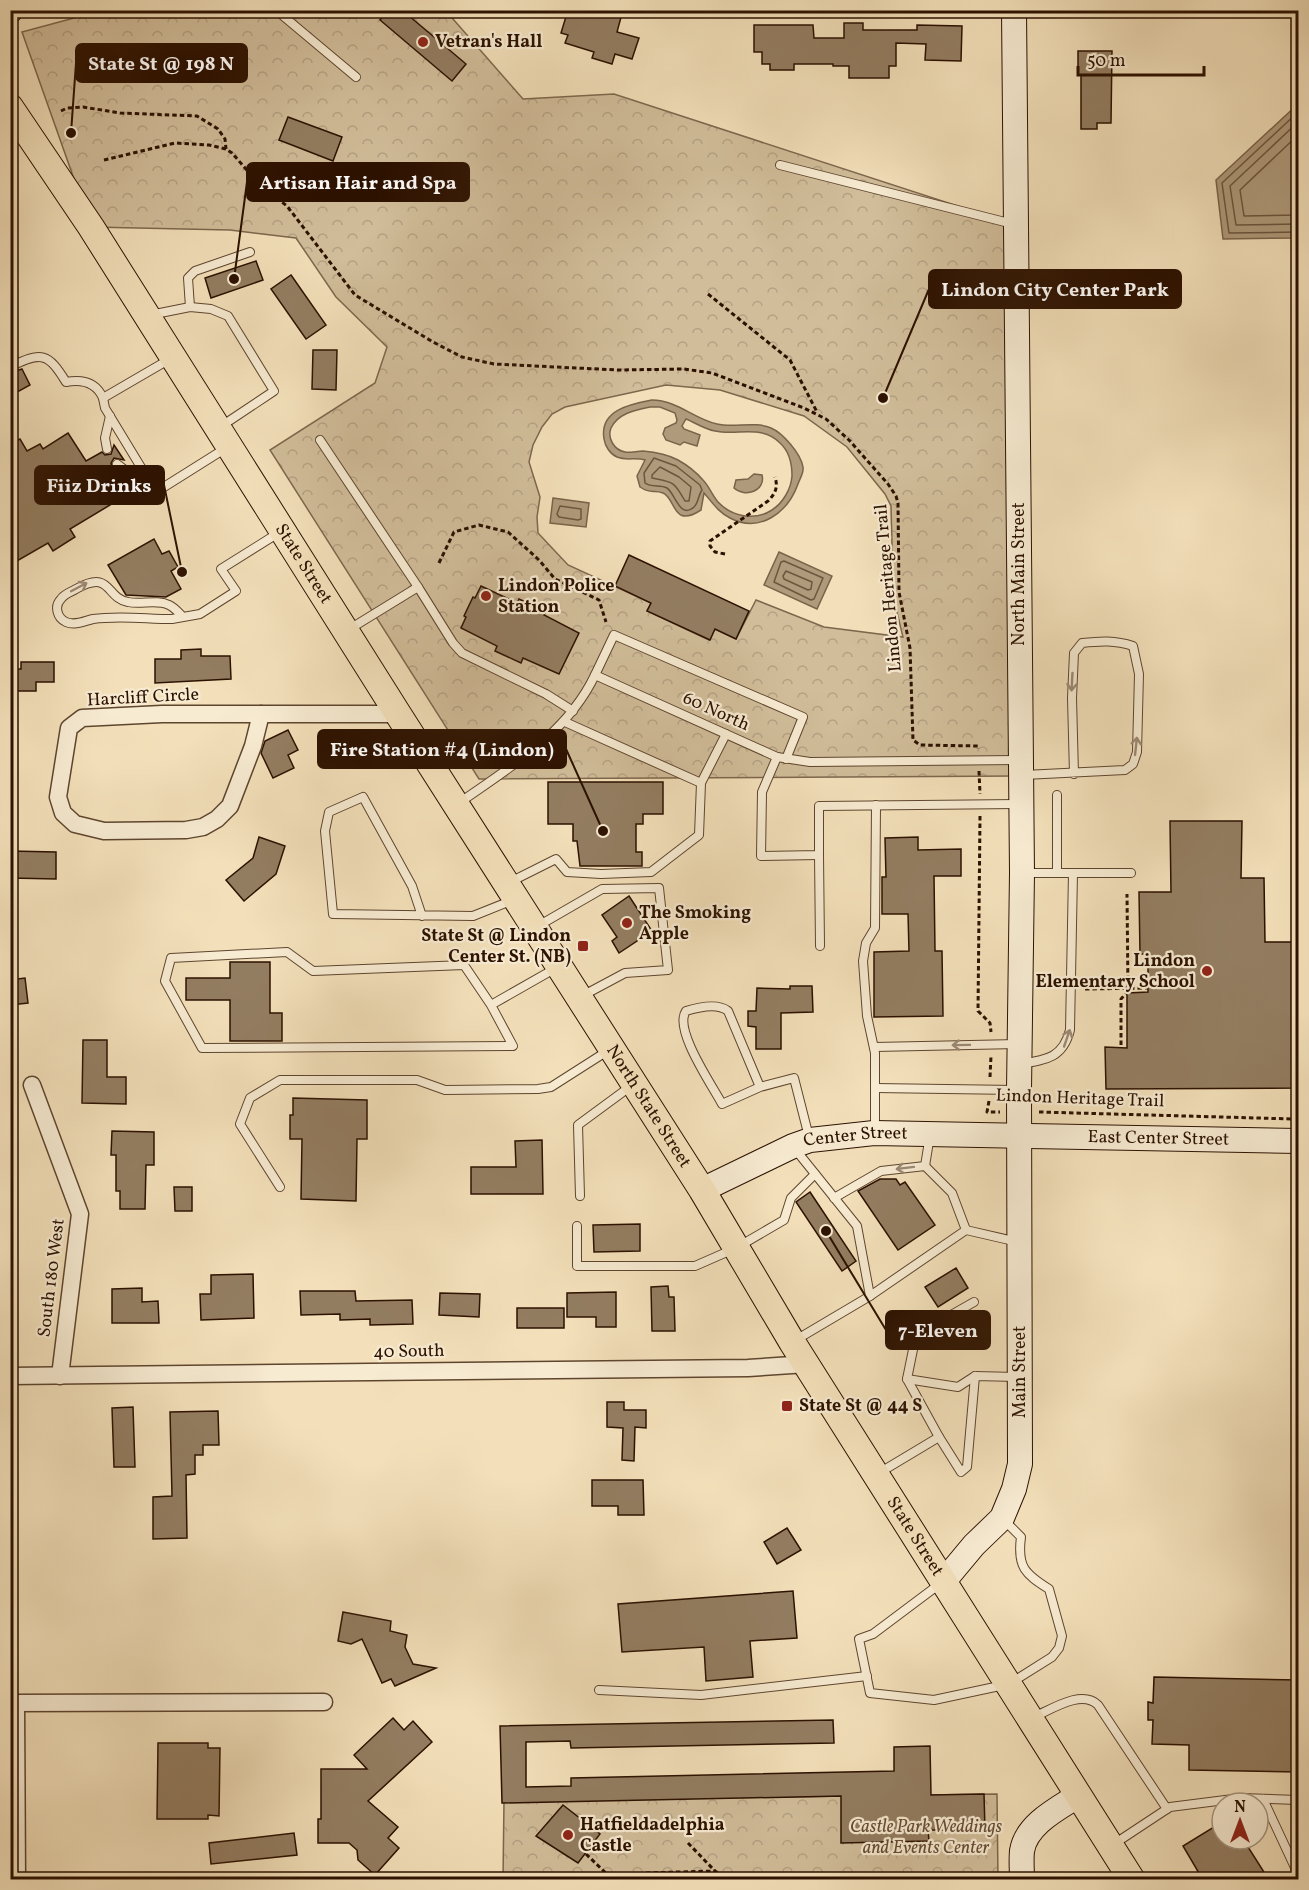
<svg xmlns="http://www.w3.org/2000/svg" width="1309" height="1890" viewBox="0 0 1309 1890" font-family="Vollkorn,serif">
<defs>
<pattern id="forest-crowns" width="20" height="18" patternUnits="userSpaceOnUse" patternTransform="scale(1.5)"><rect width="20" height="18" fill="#d1bd9a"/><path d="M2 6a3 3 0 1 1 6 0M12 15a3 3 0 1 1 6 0" fill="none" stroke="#b4a183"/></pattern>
</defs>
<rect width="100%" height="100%" fill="#f3e0ba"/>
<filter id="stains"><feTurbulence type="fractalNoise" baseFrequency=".00333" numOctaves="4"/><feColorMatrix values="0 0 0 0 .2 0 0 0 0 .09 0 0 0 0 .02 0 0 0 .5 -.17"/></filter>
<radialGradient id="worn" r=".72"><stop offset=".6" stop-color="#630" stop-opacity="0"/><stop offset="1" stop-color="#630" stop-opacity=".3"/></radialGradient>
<g fill="url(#forest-crowns)" stroke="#7e674d" stroke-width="1.5" fill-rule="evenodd">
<path d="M100,11H446L523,99L614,94L1016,225L1020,776L479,779L270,450L375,383L387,347L336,297L296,238L230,230L91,227L22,32ZM666,385L720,390L804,416L847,447L885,494L891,506L893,582L895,604L903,637L824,627L756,600L736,639L715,629L709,640L647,611L651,603L568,565L538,533L537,517L540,497L529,462L533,445L542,427L552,414L565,407Z"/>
<polygon points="997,1794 998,1879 503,1880 504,1801"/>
</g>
<g fill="#af9a7b" stroke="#7b634a" stroke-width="1.5" fill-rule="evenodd">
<polygon points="1298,104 1298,238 1223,239 1216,180"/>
<path d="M652,400C677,400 694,419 717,424C734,428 755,421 771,428C783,433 801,454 803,467C804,473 800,478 798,484C788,512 760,534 730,518C718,512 712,502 704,493L701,510C672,529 676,498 663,493C653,489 652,495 640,487L637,476L645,460C636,457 626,461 617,457C610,454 605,446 604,439C599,410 631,404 652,400ZM650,407H660L675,413L677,420L676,423L665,428L663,434L666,440L680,445L684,442L697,446L700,435L684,429L682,426L686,419C696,423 704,429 715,431C737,436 762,424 780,443C789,451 792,464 792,476C791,489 783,503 772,510C755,521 732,517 718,502C712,495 709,486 703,480C696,472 687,465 678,460C667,454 655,452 643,451C637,451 630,453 625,452C614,450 607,438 611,428C618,413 636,410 650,407Z"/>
<path d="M754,474L762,475C766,491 745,498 734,488L736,480L748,479Z"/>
<polygon points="553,498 589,503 586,527 550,523"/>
<polygon points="779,552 832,576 817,609 764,585"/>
</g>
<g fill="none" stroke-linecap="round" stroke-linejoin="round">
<g stroke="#6e563e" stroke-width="1.5">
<polyline points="1298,112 1222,183 1229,233 1298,232"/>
<polyline points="1298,122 1230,186 1236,225 1298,224"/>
<polyline points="1298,135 1240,190 1244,216 1298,215"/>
<path d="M654,458L676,466L700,485L702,490C698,495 699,502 694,507C680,520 675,493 667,488C660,484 652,488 645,483L644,473Z"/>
<path d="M660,467L679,477L691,487L689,501H685C674,481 673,482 652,478V475Z"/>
<polygon points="560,506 581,509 581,519 578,520 559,517 557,514"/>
<polygon points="784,561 823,578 814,599 811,600 774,582 781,562"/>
<polygon points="786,571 812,582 811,589 808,590 784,579 783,576"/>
</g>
</g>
<g fill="#937d61" stroke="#2c1100" stroke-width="1.5">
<polygon points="388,10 402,10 466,64 452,81 380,20"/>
<polygon points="568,10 586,10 600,15 601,10 623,10 617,32 639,38 632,59 615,54 612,64 592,58 594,52 565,43 568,35 561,33"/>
<polygon points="844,23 863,23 863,30 917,30 917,25 962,26 961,61 925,60 926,44 896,43 896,66 889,66 889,78 849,78 849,66 833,66 833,64 794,64 794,70 770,70 770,64 762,64 762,52 754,52 754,25 813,25 814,38 844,38"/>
<polygon points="1078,51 1112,51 1111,123 1097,123 1097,129 1081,129 1081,75 1078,75"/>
<polygon points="288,117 342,137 333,161 279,140"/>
<polygon points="256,261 263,280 211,298 205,278"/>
<polygon points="291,275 326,325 306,339 271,289"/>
<polygon points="313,350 337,350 336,390 312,389"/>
<polygon points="22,369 30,385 10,396 10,373"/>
<polygon points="68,433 86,461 102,452 105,455 111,454 114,445 124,460 114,458 111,463 112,467 98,476 115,502 70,529 75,537 53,551 48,543 10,565 10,512 16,508 10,499 10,444 20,439 27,451 40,444 43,449"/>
<polygon points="154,539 162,554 169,551 178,567 171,571 181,589 166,597 126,595 108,565"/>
<polygon points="629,555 749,611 736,639 715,629 710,640 647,611 651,603 615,586"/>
<polygon points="481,586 517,603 519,599 546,611 544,615 579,633 559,674 523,658 521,663 495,651 497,646 461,628 466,617 464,616 473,597 475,598"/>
<polygon points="201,649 201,656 230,656 231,679 155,683 155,659 181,659 181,650"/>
<polygon points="21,662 54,662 54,682 36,682 36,691 11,691 10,675 16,675 16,669 21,669"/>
<polygon points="288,730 298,750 288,755 294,768 273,778 261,753 265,741"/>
<polygon points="548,782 663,782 663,814 643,814 643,824 636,824 636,852 642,852 642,866 580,866 577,841 573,841 573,824 548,824"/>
<polygon points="1170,821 1242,821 1241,878 1264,878 1265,942 1299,942 1299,1088 1106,1089 1105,1047 1127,1048 1127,993 1148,992 1148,954 1140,954 1139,892 1171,892"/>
<polygon points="259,837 285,846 276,874 244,901 226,880 253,858"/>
<polygon points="918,837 918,850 961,849 961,876 934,876 935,951 942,951 943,1016 874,1017 874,952 909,951 908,914 882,914 882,877 886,877 885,838"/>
<polygon points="10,851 56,852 56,879 10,878"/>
<polygon points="629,896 652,931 619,953 612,941 617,937 602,915"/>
<polygon points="230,962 270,962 270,1013 282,1013 282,1041 230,1041 230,1000 186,1000 186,978 230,978"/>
<polygon points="25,978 28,1003 10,1005 10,980"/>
<polygon points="790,986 812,986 813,1012 781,1013 781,1049 756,1049 756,1027 748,1026 748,1011 756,1011 757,988 790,989"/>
<polygon points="83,1040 107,1040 107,1077 126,1077 126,1104 82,1103"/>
<polygon points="293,1098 367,1100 367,1139 357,1139 356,1201 301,1199 302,1139 290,1139 290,1115 293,1115"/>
<polygon points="112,1131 154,1132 154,1165 146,1165 145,1209 120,1209 120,1191 116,1191 116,1155 111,1155"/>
<polygon points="542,1140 543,1194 471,1194 471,1167 516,1167 515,1141"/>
<polygon points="880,1179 896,1179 900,1185 905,1182 935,1225 898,1250 858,1191"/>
<polygon points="174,1187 192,1187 192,1211 175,1211"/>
<polygon points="810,1192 856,1261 842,1271 796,1202"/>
<polygon points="640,1224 640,1251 594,1252 593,1225"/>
<polygon points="956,1268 968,1288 938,1307 925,1287"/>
<polygon points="253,1274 254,1318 201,1320 200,1294 211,1294 211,1275"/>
<polygon points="668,1286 669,1297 674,1297 675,1331 652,1331 651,1287"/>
<polygon points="142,1288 142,1302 158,1301 159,1323 112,1323 112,1289"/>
<polygon points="300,1291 355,1291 356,1301 412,1300 413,1324 370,1325 370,1319 340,1320 340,1314 301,1315"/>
<polygon points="616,1292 616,1327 596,1327 596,1317 567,1317 567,1293"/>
<polygon points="440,1293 480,1294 479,1317 439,1315"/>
<rect x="517" y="1308" width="47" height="20"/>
<polygon points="607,1402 624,1402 624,1410 646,1410 646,1428 635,1427 634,1461 622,1460 623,1428 607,1427"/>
<polygon points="133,1407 135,1467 114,1467 112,1408"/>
<polygon points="218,1411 219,1445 203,1445 203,1455 195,1455 195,1474 186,1475 187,1538 153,1539 153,1497 172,1496 170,1412"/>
<polygon points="592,1480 643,1480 644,1515 618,1515 618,1506 592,1506"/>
<polygon points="787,1528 801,1550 777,1564 764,1542"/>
<polygon points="793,1591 797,1638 750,1641 753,1677 706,1681 704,1647 622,1652 618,1604"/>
<polygon points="343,1612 391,1621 390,1631 407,1635 405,1647 413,1664 436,1668 395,1686 391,1679 382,1683 362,1639 351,1644 338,1641"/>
<polygon points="1154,1677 1299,1680 1299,1772 1189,1770 1189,1745 1152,1744 1153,1720 1148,1720 1148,1702 1153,1703"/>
<polygon points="393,1718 404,1730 413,1721 432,1742 368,1801 398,1827 388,1838 399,1848 375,1875 358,1860 357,1850 349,1843 318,1843 318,1819 321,1819 321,1769 367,1769 354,1755"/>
<polygon points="833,1720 834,1743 571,1748 570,1741 526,1742 526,1787 571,1786 571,1778 894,1771 894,1747 930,1746 931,1795 984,1794 985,1830 928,1830 929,1841 841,1843 841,1796 502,1803 500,1726"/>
<polygon points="158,1743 208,1743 208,1748 220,1748 219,1816 208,1815 208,1819 157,1819"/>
<polygon points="563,1805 600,1834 578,1863 536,1836"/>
<polygon points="1222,1822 1222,1839 1243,1839 1269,1880 1203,1880 1183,1846"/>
<polygon points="294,1833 297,1855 211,1864 209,1843"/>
</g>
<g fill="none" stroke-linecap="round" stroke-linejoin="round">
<g stroke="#5e452e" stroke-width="10">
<g id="lane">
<polyline points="276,10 356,77"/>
<polyline points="780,165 1013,224"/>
<polyline points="190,307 188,278 195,271 250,252"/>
<polyline points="150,315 190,307 211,309 228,316 274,391 220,427"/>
<path d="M10,367C42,351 48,353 66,382C82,379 96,382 103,398L170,359"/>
<polyline points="103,398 105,408 156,492 226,448"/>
<polyline points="320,440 418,587"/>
<polyline points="107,449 105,438 110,416"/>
<polyline points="117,464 125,470 143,472"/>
<path d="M183,617C179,613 174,607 169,605C157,599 141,605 128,602C105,598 112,569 76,589C71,592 64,594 61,599C54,606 57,618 66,622C75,626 84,621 93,619C118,615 147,619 172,619L200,614L236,591L221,569L280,532"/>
<polyline points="348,630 418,587 453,643 462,653 546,694 573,711"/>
<polyline points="595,675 614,635 803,717 786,759"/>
<polyline points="777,757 762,792 761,856 819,855 819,806 1018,804"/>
<path d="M1024,775L1125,770L1133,764L1137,752L1139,674L1133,646C1115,640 1100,641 1082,643L1074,653L1072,698L1074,774"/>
<polyline points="701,783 726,734"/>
<polyline points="1057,795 1057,873"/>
<path d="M459,803C510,767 567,734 595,675L777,757L810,762L1020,760"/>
<polyline points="819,855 820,946"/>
<polyline points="1025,873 1131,873"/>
<polyline points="510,882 556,859 567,872 601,874 651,872 699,835 701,783 565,722"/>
<polyline points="422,916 412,886 363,797 329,812 325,831 333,914 473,916 513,900"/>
<polyline points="538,926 602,889 659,888 668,970 625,973 582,996"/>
<polyline points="491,1005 513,1046 202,1048 165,981 171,958 287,952 313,971 464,965 491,1005 556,968"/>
<polyline points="874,1047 1019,1044"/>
<path d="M1020,1064C1046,1060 1063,1058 1070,1030L1073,873"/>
<path d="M760,1087L722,1104C712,1085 673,1029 686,1011C699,1007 718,1003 728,1011L760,1087L794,1078L809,1137"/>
<polyline points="875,1088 1016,1090"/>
<polyline points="875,1130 875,1053 867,1016 863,961 866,943 875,928 876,805"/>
<polyline points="925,1166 930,1135"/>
<polyline points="280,1187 240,1124 250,1098 280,1080 417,1080 445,1090 538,1089 551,1087 609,1050"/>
<polyline points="580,1196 578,1125 631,1086"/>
<polyline points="834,1198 881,1171 925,1166 952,1193 966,1230"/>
<polyline points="577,1226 577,1266 695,1266 736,1248 784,1220 791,1198 815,1174"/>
<polyline points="870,1296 966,1230 1018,1242"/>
<polyline points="794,1341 870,1296 857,1226 795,1149"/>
<polyline points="907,1379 958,1387 975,1376"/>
<polyline points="939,1437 907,1379 916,1335 974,1302"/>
<polyline points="879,1473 939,1437 961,1472 967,1467 975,1376 1017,1377"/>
<path d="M941,1583L873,1634L859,1639L870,1693L934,1700L1009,1684L1052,1657L1059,1648L1062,1636L1049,1589C1025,1574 1017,1567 1021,1537L1004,1520"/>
<polyline points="599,1690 701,1695 867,1676"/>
<path d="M1034,1717C1052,1709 1082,1689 1098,1705L1167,1809"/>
<polyline points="1263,1799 1298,1874"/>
<polyline points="1114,1844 1170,1807 1241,1798 1298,1800"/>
</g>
</g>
<g stroke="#5e452e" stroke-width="19">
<g id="street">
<polygon points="162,714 261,714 253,746 230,806 217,819 203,827 186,830 104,831 75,824 63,813 58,797 69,728 82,718"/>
<polyline points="261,714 398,714"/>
<polyline points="32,1085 80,1214 60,1376"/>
<polyline points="10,1376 748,1368 807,1364"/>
<polyline points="10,1703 324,1702"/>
<polyline points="16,1703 17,1880"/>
</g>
</g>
<g stroke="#2c1100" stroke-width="26">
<g id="secondary">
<polyline points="10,11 11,10"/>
<path id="s1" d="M702,1190L793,1146L810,1140L874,1133L1298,1141"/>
<polyline points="944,1581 974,1545 1002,1518 1014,1489 1020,1464 1019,1090 1022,873 1014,10"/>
<path d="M1022,1880C1022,1870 1021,1860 1022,1851C1026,1824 1059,1808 1079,1795"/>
</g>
</g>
<g stroke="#2c1100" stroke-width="28">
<g id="primary">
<path id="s2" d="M10,107L91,227L398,714L702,1190L792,1342L1132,1880"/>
</g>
</g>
<g stroke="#2c1100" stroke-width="3" stroke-dasharray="4.5 3" stroke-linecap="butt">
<polyline points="61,111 67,108 83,107 120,113 197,116 218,129 225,139 226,149"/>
<polyline points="104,160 175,143 209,145 226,149 232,153 259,184 287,206 355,295 433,342 462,357 494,364 618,370 684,369 712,373 804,408 826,419 849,440 888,484 896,496 898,503 899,592 910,648 913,740 920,745 978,746 978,749"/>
<polyline points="708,294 790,360 817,412"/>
<path d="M725,554L715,552L710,546V541L768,501C776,493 778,487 775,477"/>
<polyline points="439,563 454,532 479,525 508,532 539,560 555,579 599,600 606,622"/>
<polyline points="979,771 980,794"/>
<polyline points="980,816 978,1011 990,1023 991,1032"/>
<polyline points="1085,989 1148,988"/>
<polyline points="1121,1045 1121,999 1128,991 1127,894"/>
<polyline points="990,1077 991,1056"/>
<polyline points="989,1101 987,1112 1000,1112"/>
<polyline points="1039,1112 1294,1119"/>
<polyline points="688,1843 715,1871"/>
<polyline points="586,1854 613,1880"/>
<polyline points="633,1880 644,1873 715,1871 731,1880"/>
</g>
<use href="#lane" stroke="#f7ebd2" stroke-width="8"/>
<use href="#street" stroke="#f7ebd2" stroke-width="16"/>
<use href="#secondary" stroke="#f7ebd2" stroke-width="24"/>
<use href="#primary" stroke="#f3e0ba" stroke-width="26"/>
</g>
<defs><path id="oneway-shaft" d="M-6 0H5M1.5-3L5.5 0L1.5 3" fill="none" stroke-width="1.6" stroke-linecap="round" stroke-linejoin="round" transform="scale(1.5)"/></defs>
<g stroke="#9c8974">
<use href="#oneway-shaft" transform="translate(79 587) rotate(-28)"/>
<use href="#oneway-shaft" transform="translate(1072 682) rotate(93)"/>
<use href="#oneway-shaft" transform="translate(1136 746) rotate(-84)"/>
<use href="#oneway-shaft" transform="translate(1067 1038) rotate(-71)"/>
<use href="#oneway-shaft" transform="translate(961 1045) rotate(179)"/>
<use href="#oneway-shaft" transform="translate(905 1168) rotate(173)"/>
</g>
<g fill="#8f2418" stroke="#f7ebd2" stroke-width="2">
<circle cx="423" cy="42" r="6"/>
<circle cx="486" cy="596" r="6"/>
<circle cx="627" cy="923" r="6"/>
<rect x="577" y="940" width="12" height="12" rx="3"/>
<circle cx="1207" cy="971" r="6"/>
<rect x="781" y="1400" width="12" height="12" rx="3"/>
<circle cx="568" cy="1835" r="6"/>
</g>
<g text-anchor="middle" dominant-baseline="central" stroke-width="4.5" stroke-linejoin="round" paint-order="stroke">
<g font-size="18" font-weight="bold" fill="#2c1100" stroke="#f7ebd2" text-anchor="start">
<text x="435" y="42">Vetran's Hall</text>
<text x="498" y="586">Lindon Police<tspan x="498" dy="21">Station</tspan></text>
<text x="639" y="913">The Smoking<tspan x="639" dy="21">Apple</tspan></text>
<text x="571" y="936" text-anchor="end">State St @ Lindon<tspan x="571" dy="21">Center St. (NB)</tspan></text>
<text x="1195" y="961" text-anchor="end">Lindon<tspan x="1195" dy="21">Elementary School</tspan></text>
<text x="799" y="1406">State St @ 44 S</text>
<text x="580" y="1825">Hatfieldadelphia<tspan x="580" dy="21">Castle</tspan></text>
</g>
<g font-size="18" fill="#2c1100" stroke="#f7ebd2">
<text stroke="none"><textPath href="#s2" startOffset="543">State Street</textPath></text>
<text transform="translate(1019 574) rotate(-90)">North Main Street</text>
<text transform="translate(889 588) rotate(-95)">Lindon Heritage Trail</text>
<text transform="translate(143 698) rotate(-3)">Harcliff Circle</text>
<text transform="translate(716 712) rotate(24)">60 North</text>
<text transform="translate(1080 1099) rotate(2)">Lindon Heritage Trail</text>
<text stroke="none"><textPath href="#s2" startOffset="1186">North State Street</textPath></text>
<text stroke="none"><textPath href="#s1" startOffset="468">East Center Street</textPath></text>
<text stroke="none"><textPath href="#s1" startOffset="165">Center Street</textPath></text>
<text transform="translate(52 1278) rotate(-83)">South 180 West</text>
<text transform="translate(409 1352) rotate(-1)">40 South</text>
<text transform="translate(1020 1372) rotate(-90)">Main Street</text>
<text stroke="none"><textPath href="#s2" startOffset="1692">State Street</textPath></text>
</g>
<g font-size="18" font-style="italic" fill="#664d36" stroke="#f7ebd2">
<text x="926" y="1827">Castle Park Weddings<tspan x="926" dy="21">and Events Center</tspan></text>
</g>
</g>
<path fill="none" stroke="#2c1100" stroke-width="2" d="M71 133L76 63M234 279L247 182M883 398L929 289M182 572L164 485M603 831L566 749M826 1231L886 1330"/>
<g fill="#2c1100" stroke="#f7ebd2" stroke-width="2">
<circle cx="71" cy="133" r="6"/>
<circle cx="234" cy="279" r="6"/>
<circle cx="883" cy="398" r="6"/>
<circle cx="182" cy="572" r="6"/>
<circle cx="603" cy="831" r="6"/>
<circle cx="826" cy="1231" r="6"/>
</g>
<g fill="#2c1100" stroke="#2c1100" stroke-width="2">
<rect x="76" y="44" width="171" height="38" rx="6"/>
<rect x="247" y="163" width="222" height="38" rx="6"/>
<rect x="929" y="270" width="252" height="38" rx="6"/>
<rect x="35" y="466" width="129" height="38" rx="6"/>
<rect x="318" y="730" width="248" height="38" rx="6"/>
<rect x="886" y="1311" width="104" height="38" rx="6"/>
</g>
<g font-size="20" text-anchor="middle" font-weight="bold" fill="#fff">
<text x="161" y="70">State St @ 198 N</text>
<text x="358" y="189">Artisan Hair and Spa</text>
<text x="1055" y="296">Lindon City Center Park</text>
<text x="99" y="492">Fiiz Drinks</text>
<text x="442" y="756">Fire Station #4 (Lindon)</text>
<text x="938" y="1337">7-Eleven</text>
</g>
<rect width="1309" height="1890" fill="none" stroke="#f3e0ba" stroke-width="36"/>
<rect x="12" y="12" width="1285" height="1866" fill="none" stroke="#2c1100" stroke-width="3"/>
<rect x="18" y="18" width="1273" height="1854" fill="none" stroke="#2c1100" stroke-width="1.5"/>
<g transform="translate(1240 1821)"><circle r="28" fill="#f7ebd2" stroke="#a6947e" stroke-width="1.5"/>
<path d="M0-4.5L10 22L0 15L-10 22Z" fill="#8f2418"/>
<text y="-9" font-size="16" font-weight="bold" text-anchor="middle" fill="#2c1100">N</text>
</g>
<path d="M1078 66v9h126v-9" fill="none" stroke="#2c1100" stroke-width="3"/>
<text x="1087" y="66" font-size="18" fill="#2c1100" stroke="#f7ebd2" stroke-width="4.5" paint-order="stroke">50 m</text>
<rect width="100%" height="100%" filter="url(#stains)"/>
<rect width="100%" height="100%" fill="url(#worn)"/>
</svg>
